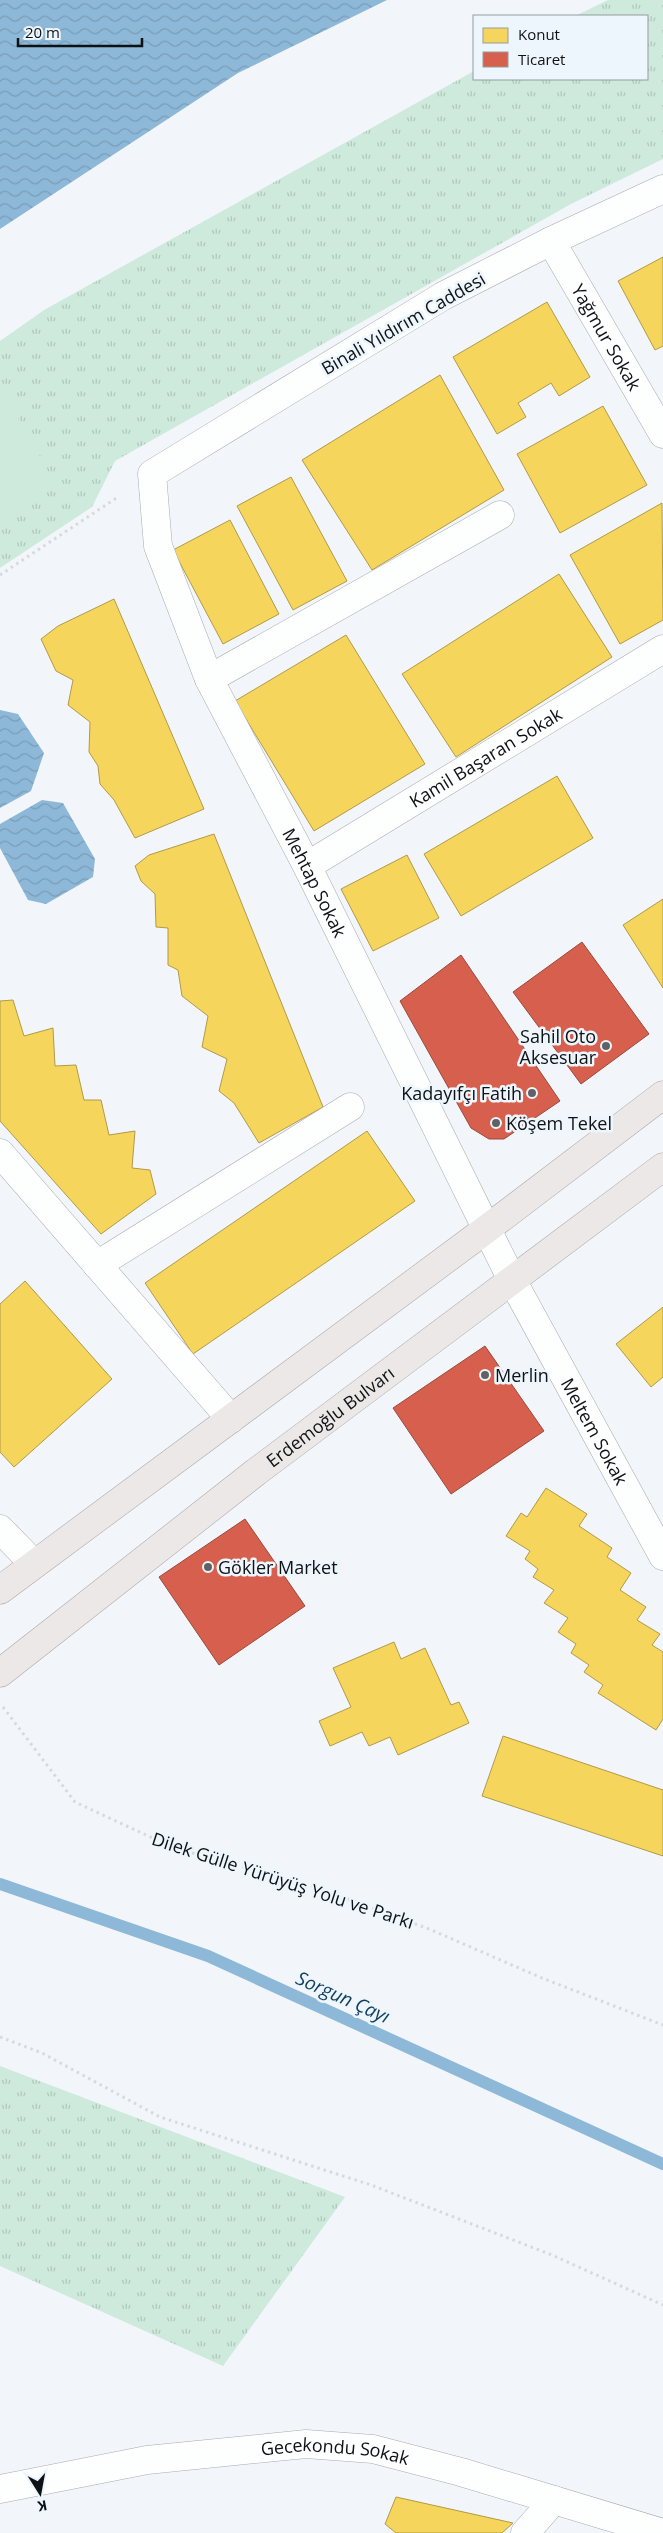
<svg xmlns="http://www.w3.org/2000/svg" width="663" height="2533" viewBox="0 0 663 2533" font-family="'Open Sans',sans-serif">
<defs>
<pattern id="park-tufts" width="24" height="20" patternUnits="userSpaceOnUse" patternTransform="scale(1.25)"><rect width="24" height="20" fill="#ceeadc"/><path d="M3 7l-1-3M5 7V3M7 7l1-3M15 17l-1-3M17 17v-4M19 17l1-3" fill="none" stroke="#b0c8bc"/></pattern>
<pattern id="water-waves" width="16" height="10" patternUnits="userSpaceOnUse" patternTransform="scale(1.25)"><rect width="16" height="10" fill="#8eb8d8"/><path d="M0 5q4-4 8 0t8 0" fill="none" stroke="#799db8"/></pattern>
</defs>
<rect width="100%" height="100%" fill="#f2f6fa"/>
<g fill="url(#park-tufts)">
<polygon points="608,0 663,0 663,159 571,204 115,461 92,507 0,568 0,341 44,310 474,71 474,79 647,79 647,16 575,16"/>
<polygon points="0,2066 345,2197 223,2366 0,2266"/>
</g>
<polygon fill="#ceeadc" points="0,386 55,483 0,514"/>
<g fill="url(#water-waves)">
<polygon points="0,0 387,0 238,73 0,229"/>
<polygon points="0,710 18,714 44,753 31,791 0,808"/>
<polygon points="42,800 63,803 95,859 93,877 46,904 28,900 0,848 0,824"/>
</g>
<g fill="#f6d55c" stroke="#b19a47">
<polygon points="663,257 663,346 655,350 618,281"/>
<polygon points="547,302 590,377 559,396 551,383 518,403 526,417 497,434 453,357"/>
<polygon points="440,375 504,490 372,570 302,460"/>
<polygon points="603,406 647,485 560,533 517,454"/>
<polygon points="291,477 347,581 293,610 237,506"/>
<polygon points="662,503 663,620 620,644 570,555"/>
<polygon points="230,520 279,614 223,644 173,550"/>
<polygon points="559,574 612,657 456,757 402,674"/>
<polygon points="114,599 204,809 135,838 114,800 100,784 98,766 89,752 90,722 68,705 73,680 56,671 41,639 58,626"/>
<polygon points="346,635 425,764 314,831 235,701"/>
<polygon points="557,776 593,838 461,916 424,854"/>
<polygon points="214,834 323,1107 259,1143 234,1103 219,1091 227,1059 202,1047 208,1016 182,996 178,970 168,965 168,928 156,927 155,894 141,881 135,866 149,855"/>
<polygon points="407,855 439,918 373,951 341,889"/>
<polygon points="663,899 663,988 623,925"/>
<polygon points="13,1000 24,1036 53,1028 55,1066 76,1065 84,1100 101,1100 109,1135 135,1131 132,1168 150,1170 156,1194 101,1234 0,1121 0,1001"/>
<polygon points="367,1131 415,1201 193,1354 145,1283"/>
<polygon points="25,1281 112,1379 14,1467 0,1452 0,1304"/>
<polygon points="663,1307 663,1377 651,1387 616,1344"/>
<polygon points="546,1488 587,1514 579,1526 612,1548 607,1557 631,1573 620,1590 646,1607 637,1620 660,1634 652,1645 663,1652 663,1719 656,1730 598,1693 603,1685 584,1672 589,1665 571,1653 576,1644 558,1632 568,1618 544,1603 554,1590 533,1577 538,1569 525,1559 530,1551 506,1536 521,1513 527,1517"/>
<polygon points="394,1642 401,1659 425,1648 451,1705 459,1702 469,1723 398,1755 390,1737 369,1746 362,1732 330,1746 319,1721 351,1707 333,1668"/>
<polygon points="503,1736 663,1790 663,1856 482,1796"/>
<polygon points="396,2497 513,2523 502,2533 396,2533 385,2524"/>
</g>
<g fill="#d6604d" stroke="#9a493c">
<polygon points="582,942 649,1034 581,1084 513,992"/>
<polygon points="461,955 560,1101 504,1139 489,1139 471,1128 400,1001"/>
<polygon points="485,1346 544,1431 451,1494 393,1408"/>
<polygon points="245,1519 305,1606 219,1665 159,1577"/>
</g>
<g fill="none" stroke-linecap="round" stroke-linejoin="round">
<polyline stroke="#8eb8d8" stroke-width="12" points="0,1884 208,1956 663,2164"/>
<g stroke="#a8abaf" stroke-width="29">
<g id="minor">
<path id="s1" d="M663,189L551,241L443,296L152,474L158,546L209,679L307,866L512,1280L663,1556"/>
<path id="s2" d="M551,241L663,434"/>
<polyline points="209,679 500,515"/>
<path id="s3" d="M307,866L663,649"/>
<polyline points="0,1153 231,1419"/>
<polyline points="97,1265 350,1107"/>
<polyline points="0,1529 34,1564"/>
<path id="s4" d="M0,2489L147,2460L306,2444L373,2449L461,2472L663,2533"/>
<polyline points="525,2533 554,2500"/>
</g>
</g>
<g stroke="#ada6a8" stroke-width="29">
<g id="major">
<polyline points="0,1590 488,1228 663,1095"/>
<path id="s5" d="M0,1673L256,1472L663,1167"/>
</g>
</g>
<g stroke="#d8d9da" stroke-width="3" stroke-dasharray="2.5 4" stroke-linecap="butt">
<polyline points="0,575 118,497"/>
<polyline points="3,1707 75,1802 174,1848 313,1886 429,1929 542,1978 663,2025"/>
<polyline points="0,2037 42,2053 160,2117 371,2185 552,2255 663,2305"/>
</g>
<use href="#minor" stroke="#fdfefe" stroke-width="28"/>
<use href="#major" stroke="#ece8e7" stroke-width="28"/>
</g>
<g fill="#5e6265" stroke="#eef6fd" stroke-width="2">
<circle cx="606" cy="1046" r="5"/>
<circle cx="532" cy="1093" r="5"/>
<circle cx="496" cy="1123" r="5"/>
<circle cx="485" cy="1375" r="5"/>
<circle cx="208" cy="1567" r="5"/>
</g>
<g text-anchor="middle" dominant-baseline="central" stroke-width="5" stroke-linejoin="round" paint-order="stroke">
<g font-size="18" fill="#0f1215" stroke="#eef6fd">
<text transform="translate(403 323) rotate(-30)">Binali Yıldırım Caddesi</text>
<text stroke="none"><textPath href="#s2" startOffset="111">Yağmur Sokak</textPath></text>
<text stroke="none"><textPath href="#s3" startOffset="209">Kamil Başaran Sokak</textPath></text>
<text stroke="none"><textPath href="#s1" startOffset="1030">Mehtap Sokak</textPath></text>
<text stroke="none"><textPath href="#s5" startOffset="418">Erdemoğlu Bulvarı</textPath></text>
<text stroke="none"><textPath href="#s1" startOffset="1646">Meltem Sokak</textPath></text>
<text transform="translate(283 1880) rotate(18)">Dilek Gülle Yürüyüş Yolu ve Parkı</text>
<text stroke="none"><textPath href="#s4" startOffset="339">Gecekondu Sokak</textPath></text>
</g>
<g font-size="18" fill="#0f1215" stroke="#eef6fd" text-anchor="start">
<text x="596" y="1036" text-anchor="end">Sahil Oto<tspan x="596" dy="21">Aksesuar</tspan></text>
<text x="522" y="1093" text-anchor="end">Kadayıfçı Fatih</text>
<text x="506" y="1123">Köşem Tekel</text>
<text x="495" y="1375">Merlin</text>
<text x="218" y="1567">Gökler Market</text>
</g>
<g font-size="19" font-style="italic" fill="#103e5c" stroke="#eef6fd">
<text transform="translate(343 1997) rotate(24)">Sorgun Çayı</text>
</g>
</g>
<rect x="473" y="15" width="175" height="65" fill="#eef6fd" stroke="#959ba0"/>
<rect x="483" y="28" width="25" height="15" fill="#f6d55c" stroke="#959ba0"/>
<text x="518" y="40" font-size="15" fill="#0f1215">Konut</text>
<rect x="483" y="52" width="25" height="15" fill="#d6604d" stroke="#959ba0"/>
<text x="518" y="65" font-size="15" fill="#0f1215">Ticaret</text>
<g transform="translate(40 2493) rotate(169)" stroke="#eef6fd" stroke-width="4" paint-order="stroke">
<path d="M0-4L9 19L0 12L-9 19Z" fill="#0f1215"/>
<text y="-8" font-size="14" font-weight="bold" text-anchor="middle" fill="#0f1215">K</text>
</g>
<path d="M18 38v8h124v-8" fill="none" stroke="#0f1215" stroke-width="2.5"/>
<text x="25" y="38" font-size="15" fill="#0f1215" stroke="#eef6fd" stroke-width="4" paint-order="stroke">20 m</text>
</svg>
